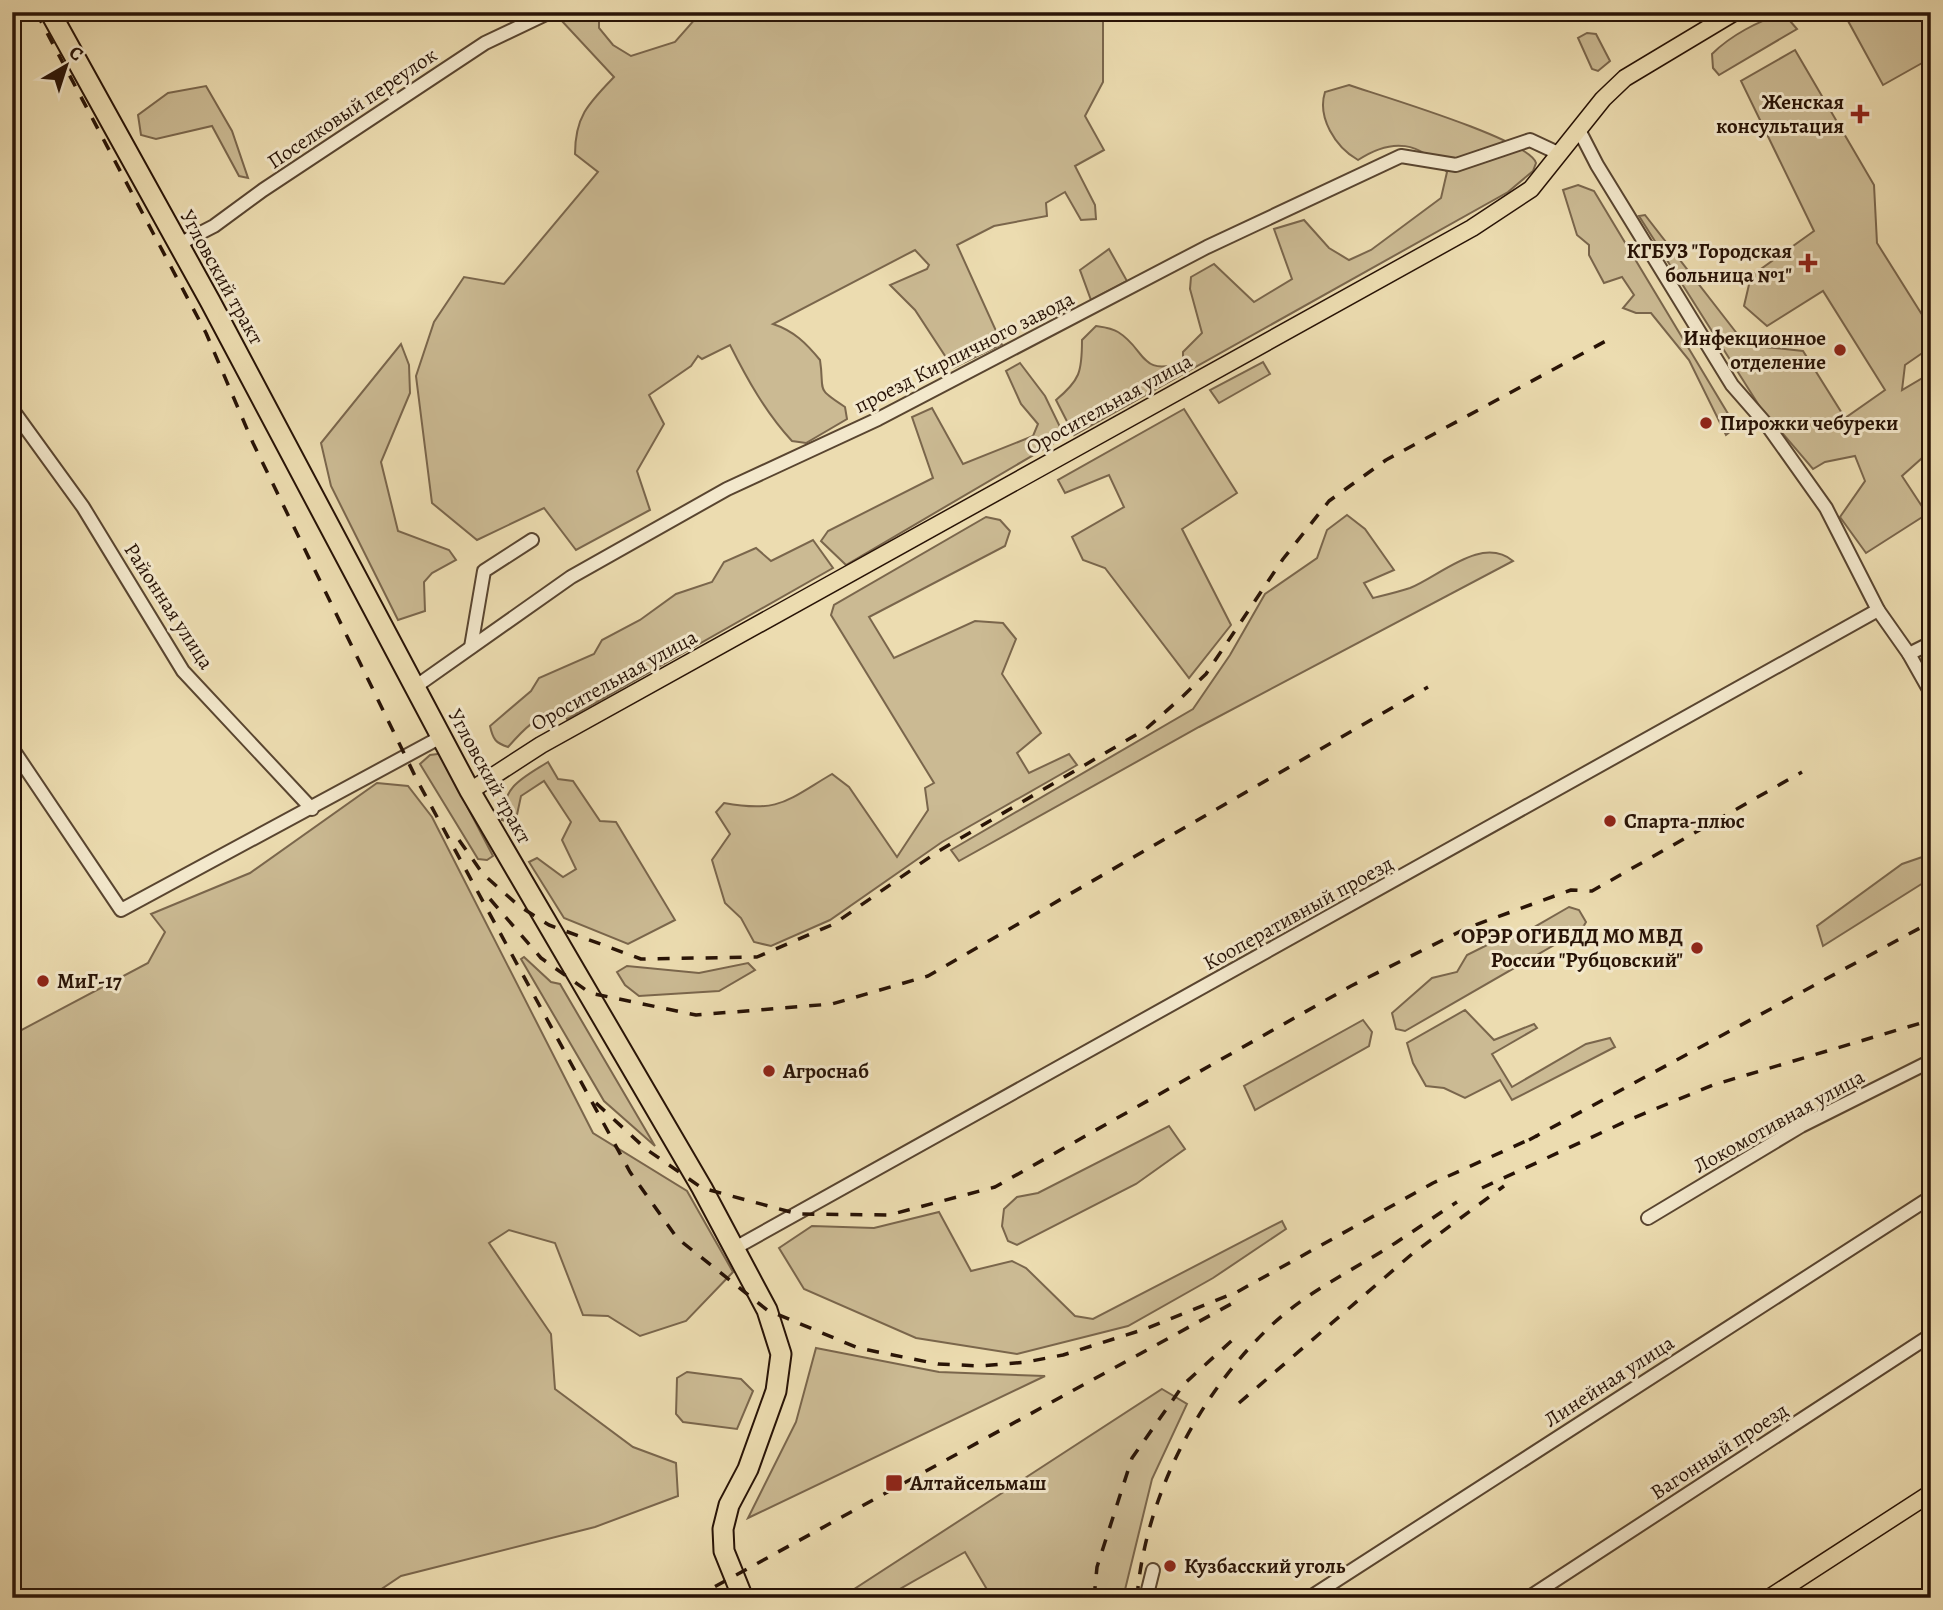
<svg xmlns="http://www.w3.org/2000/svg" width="1943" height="1610" viewBox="0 0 1943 1610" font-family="Alegreya,serif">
<rect width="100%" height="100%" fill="#ecdcb0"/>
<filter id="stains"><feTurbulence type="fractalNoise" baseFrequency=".00286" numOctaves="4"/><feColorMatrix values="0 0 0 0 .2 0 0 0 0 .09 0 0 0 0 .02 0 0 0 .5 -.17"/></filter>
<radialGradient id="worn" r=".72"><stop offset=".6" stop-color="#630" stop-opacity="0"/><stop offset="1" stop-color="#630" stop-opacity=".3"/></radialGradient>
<g fill="#cbba93" stroke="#7a664c" stroke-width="2">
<path d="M572,12H599V28L613,45L631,56L675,42L697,17L694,12H1103V82L1085,116L1104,150L1075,166L1095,205L1096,219L1081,220L1065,192L1046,203L1047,216L994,226L957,245L1002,344L953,368L915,310L890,285L927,269L929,265L915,250L773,324C794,331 806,343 820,360C825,392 814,387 845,407L847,419L806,443L792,441C766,413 747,379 730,345L702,359L698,356L691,366L649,395L664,424L637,471L650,510L576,550L544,508L477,540L432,503L416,376L434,322L464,277L504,284L598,172L575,154C575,116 589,103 614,77L560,19Z"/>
<polygon points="1859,12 1923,12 1931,25 1931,58 1883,85 1847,19"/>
<path d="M1784,14L1797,29L1719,75L1713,68L1712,54C1730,36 1759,20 1784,14Z"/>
<polygon points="1587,33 1596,34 1610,61 1598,71 1592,69 1578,38"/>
<polygon points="1795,50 1874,185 1877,243 1931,329 1931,347 1905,365 1902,390 1931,373 1931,450 1902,476 1927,514 1866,553 1840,517 1865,481 1855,456 1825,462 1813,469 1760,407 1639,216 1645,215 1742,340 1765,347 1803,351 1845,418 1885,390 1823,291 1767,326 1744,306 1751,276 1814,231 1741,81"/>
<path d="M1349,85C1378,95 1530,140 1536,163L1533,171L1508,192L1074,435L1056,400C1080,380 1082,372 1082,340L1096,326C1103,327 1112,328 1118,332C1146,349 1140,378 1183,362V352L1202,333L1190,289L1191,277L1214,264L1254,302L1292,279L1274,229L1304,220L1329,248L1349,260L1371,250L1441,198L1447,172C1419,142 1393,137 1358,160C1335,147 1317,117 1325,92Z"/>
<polygon points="206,86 232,131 248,178 239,176 212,126 156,139 141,135 138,115 168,93"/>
<polygon points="1578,185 1594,191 1736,427 1726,435 1689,360 1651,313 1636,313 1623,308 1634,295 1622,277 1604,283 1589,255 1589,245 1577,235 1563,190"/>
<polygon points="1109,249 1127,281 1091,300 1080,270"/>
<polygon points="401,344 409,365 410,393 381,462 398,531 449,550 456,560 432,573 424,582 425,611 398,620 331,486 321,443"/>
<polygon points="1263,362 1270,374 1219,403 1210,390"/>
<polygon points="1020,363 1045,396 1062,431 1059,440 846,565 821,541 828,531 933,478 912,417 932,408 963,464 1033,436 1038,424 1021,404 1006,371"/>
<polygon points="1184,409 1237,493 1182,529 1231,625 1189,678 1105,568 1083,560 1072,537 1124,507 1109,475 1065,493 1058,480"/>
<path d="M1347,515L1365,529L1394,570L1364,583L1373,598C1385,595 1398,592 1410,588C1440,576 1482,535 1513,561L1199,727L959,861L951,850L1193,709L1230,655L1265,594L1317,558L1327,530Z"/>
<path d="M986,517L1000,520L1010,531L1005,546L869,617L894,658L975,621L1003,623L1016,639L1002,674L1041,733L1017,753L1029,773L1069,754L1077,765L942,842L830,920L771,946L754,942L741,918L725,903L712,860L730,834L716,812L724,803C779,813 786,801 832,774L849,787L897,857L928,810L925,788L934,783L831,615L834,605Z"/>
<path d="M813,540L833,568L567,719L561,710C538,714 523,730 508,747C496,743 493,740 490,726L531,691L539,678L594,654L602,640L640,620L676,594L712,582L724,562L756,548L771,561Z"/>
<polygon points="445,753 453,779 493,856 487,860 478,859 420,764 430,755"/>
<path d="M548,762L558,779L573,781L600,821L616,822L675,920L628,944L564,918L529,862L537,858L563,877L576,869L562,840L571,822L544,781L521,796L515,824L502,820C503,786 521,779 548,762Z"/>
<polygon points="377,783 408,786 432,817 593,1133 687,1191 733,1272 686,1321 640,1336 608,1316 583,1315 555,1243 509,1230 489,1243 551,1334 555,1389 633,1447 676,1463 678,1496 595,1527 401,1576 368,1598 25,1598 12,1580 12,1035 148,963 165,932 151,914 250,873"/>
<polygon points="1931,854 1931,878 1823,946 1817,926 1902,864"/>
<polygon points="1569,907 1579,910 1586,922 1582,929 1405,1031 1396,1029 1392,1013 1432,978 1457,972 1467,955 1503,937 1524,933"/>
<polygon points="524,957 551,982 560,984 655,1146 604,1101 521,959"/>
<polygon points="748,963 755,970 719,991 639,996 625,985 617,972 627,966 699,973"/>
<polygon points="1465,1010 1494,1040 1534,1024 1537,1028 1492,1054 1512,1087 1586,1044 1610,1038 1615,1047 1512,1100 1500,1080 1465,1098 1444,1088 1426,1086 1413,1063 1407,1043"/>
<polygon points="1363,1020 1372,1032 1369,1046 1255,1110 1244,1086"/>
<polygon points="1169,1126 1185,1149 1136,1184 1017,1245 1008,1241 1002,1226 1004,1209 1017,1197 1038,1193"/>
<polygon points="939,1212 971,1271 1012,1261 1026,1268 1075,1316 1093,1319 1282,1221 1286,1229 1213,1278 1128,1326 1017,1354 916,1338 804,1289 779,1248 812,1226 874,1228"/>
<polygon points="816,1348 939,1372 1045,1376 748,1518 796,1422"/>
<polygon points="687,1372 741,1379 753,1391 737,1429 683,1422 676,1414 677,1378"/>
<polygon points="1162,1389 1187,1404 1152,1479 1123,1598 992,1598 965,1552 900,1589 898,1598 847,1598 845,1595"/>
</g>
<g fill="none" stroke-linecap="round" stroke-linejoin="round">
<g stroke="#594530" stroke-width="16">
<g id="minor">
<polyline points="1579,130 1597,165 1732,385 1767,425 1826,508 1878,610 1909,654 1931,643"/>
<polyline points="179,244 214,226 263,190 485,43 550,12"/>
<polyline points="12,409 83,507 183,671 312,809"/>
<polyline points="471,647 484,571 532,540"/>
<polyline points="1909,654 1931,693"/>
<polyline points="415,687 571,577 727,489 878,419 1207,247 1401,156 1456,165 1530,140 1560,154"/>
<polyline points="12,748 121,910 441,737"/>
<polyline points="1648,1218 1801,1126 1931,1061"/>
<polyline points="735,1248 1878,610"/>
<polyline points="1146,1598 1153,1570"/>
<polyline points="1309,1598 1931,1197"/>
<polyline points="1528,1598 1931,1335"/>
</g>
</g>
<g stroke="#281306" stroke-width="19">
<g id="major">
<polyline points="470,791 541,745 1472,228 1531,189 1603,99 1625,78 1735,12"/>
<polyline points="1769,1598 1931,1493"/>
</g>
</g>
<g stroke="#281306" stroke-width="23">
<polyline id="highway" points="50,12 210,301 470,791 702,1188 767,1310 781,1354 776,1391 748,1469 729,1505 723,1529 724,1551 743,1598"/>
</g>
<use href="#minor" stroke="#f3e8cc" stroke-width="12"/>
<use href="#major" stroke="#ecdcb0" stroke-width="16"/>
<use href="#highway" stroke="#ecdcb0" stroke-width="19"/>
<g stroke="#281306" stroke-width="3.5" stroke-dasharray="12 12" stroke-linecap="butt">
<polyline points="36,12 206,333 253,443 417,780 630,1172 677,1238 767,1310 858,1348 938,1364 981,1366 1026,1362 1063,1355 1145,1329 1237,1292 1433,1183 1537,1136"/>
<polyline points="459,840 483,874 519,906 549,925 641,959 757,957 834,924 937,852 1146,729 1182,697 1206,674 1283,559 1329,501 1386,460 1615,336"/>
<polyline points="490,899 541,958 590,993 696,1015 832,1004 928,976 1428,687"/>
<polyline points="596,1103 646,1149 702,1188 798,1214 889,1215 995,1187 1351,986 1467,928 1571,890 1592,891 1802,772"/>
<polyline points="1529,1140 1931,922"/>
<polyline points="1482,1188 1631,1119 1713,1085 1931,1020"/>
<polyline points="1239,1403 1412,1254 1504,1186"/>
<polyline points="694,1598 1231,1304"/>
<polyline points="1094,1598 1097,1567 1132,1458 1184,1384 1238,1335"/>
<path d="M1137,1598C1145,1496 1200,1391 1275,1322C1307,1293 1345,1274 1381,1252C1407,1236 1432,1218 1457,1202"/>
</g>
</g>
<g fill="#8f2418" stroke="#f3e8cc" stroke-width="2.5">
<path d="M1856.5 103.5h7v7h7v7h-7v7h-7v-7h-7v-7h7z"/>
<path d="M1804.5 252.5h7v7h7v7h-7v7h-7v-7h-7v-7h7z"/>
<circle cx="1840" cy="350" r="7"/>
<circle cx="1706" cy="423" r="7"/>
<circle cx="1610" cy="821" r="7"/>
<circle cx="1697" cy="948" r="7"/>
<circle cx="43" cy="981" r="7"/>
<circle cx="769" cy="1071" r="7"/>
<rect x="885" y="1474" width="18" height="18" rx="3.5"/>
<circle cx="1170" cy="1566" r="7"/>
</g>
<g text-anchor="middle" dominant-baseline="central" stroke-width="6" stroke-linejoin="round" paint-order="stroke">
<g font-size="21" font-weight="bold" fill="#281306" stroke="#f3e8cc" text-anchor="start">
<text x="1844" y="102" text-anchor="end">Женская<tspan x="1844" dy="24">консультация</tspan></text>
<text x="1792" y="251" text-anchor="end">КГБУЗ "Городская<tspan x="1792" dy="24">больница №1"</tspan></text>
<text x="1826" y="338" text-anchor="end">Инфекционное<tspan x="1826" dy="24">отделение</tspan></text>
<text x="1720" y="423">Пирожки чебуреки</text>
<text x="1624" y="821">Спарта-плюс</text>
<text x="1683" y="936" text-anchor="end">ОРЭР ОГИБДД МО МВД<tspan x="1683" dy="24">России "Рубцовский"</tspan></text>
<text x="57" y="981">МиГ-17</text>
<text x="783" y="1071">Агроснаб</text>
<text x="910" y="1483">Алтайсельмаш</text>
<text x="1184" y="1566">Кузбасский уголь</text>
</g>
<g font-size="21" fill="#281306" stroke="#f3e8cc">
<text transform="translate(352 108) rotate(-34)">Поселковый переулок</text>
<text transform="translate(222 277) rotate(61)">Угловский тракт</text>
<text transform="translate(964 352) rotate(-27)">проезд Кирпичного завода</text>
<text transform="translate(1109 404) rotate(-29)">Оросительная улица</text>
<text transform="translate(169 606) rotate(57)">Районная улица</text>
<text transform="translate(614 680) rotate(-29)">Оросительная улица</text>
<text transform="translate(490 776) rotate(61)">Угловский тракт</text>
<text transform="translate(1298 913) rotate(-29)">Кооперативный проезд</text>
<text transform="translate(1779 1121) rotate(-29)">Локомотивная улица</text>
<text transform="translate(1609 1381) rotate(-33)">Линейная улица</text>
<text transform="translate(1719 1451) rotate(-33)">Вагонный проезд</text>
</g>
</g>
<rect width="1943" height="1610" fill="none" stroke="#ecdcb0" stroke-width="42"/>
<rect x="14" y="14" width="1915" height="1582" fill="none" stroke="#281306" stroke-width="3.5"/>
<rect x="21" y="21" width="1901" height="1568" fill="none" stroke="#281306" stroke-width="2"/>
<g transform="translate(66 66) rotate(39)" stroke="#f3e8cc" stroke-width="5" paint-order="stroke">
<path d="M0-5L12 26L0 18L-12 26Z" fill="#281306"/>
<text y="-10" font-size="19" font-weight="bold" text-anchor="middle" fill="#281306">С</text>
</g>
<rect width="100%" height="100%" filter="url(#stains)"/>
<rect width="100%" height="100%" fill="url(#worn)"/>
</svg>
